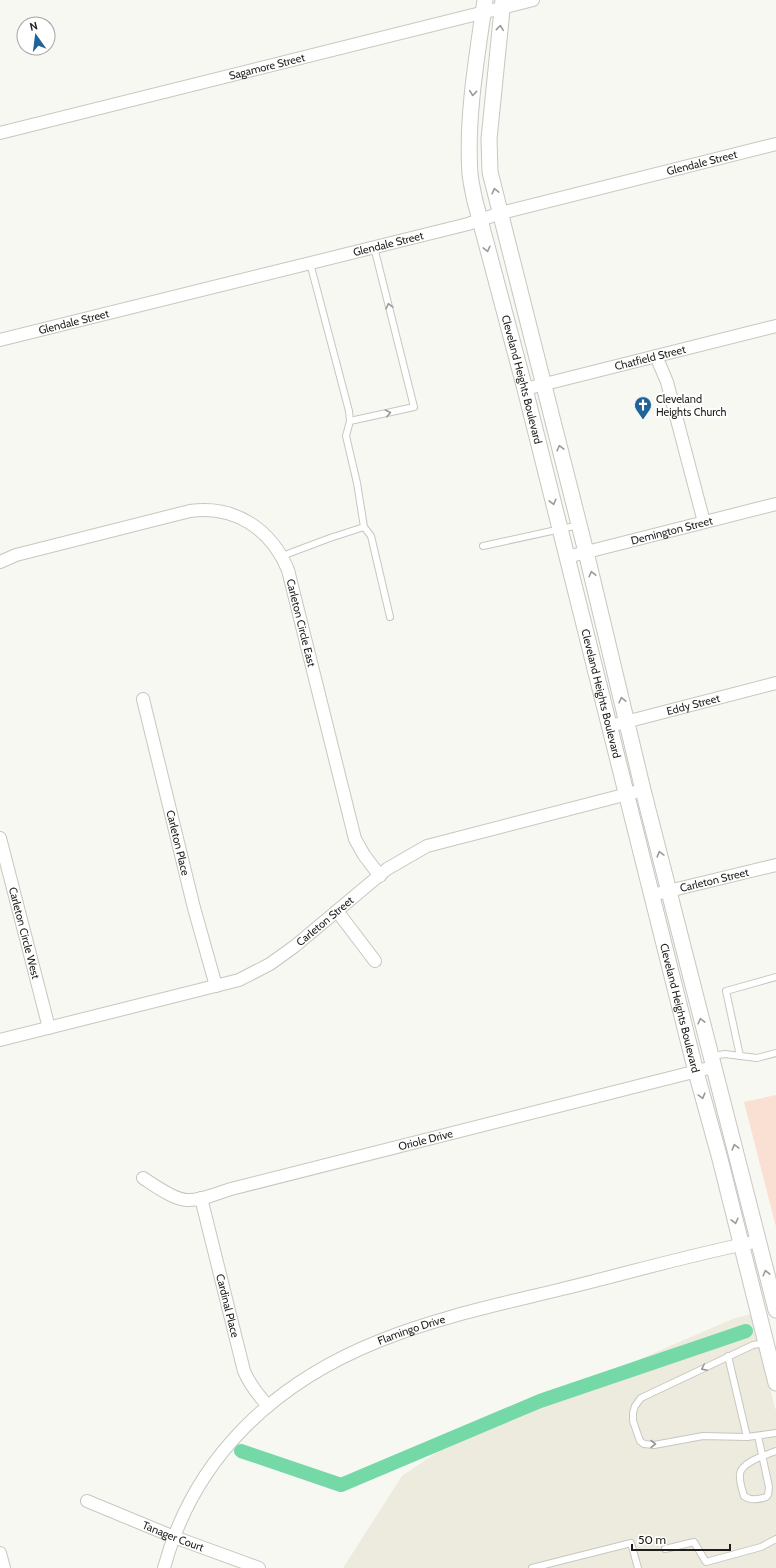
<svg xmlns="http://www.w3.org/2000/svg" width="776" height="1568" viewBox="0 0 776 1568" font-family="Cabin,sans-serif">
<rect width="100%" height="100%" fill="#f8f8f2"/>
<polygon fill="#ecebde" points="751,1314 776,1411 776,1568 343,1568 402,1476 480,1423 582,1384 735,1318"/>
<polygon fill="#fadfd3" points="776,1095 776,1227 744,1102"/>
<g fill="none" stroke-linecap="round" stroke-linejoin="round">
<polyline stroke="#74d8a7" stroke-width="14" points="241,1451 341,1485 540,1401 746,1331"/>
<g stroke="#c7c7c1" stroke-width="8">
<g id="service">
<polyline points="350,421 414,407 374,247"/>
<polyline points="364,527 371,536 390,617"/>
<polyline points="483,546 579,525"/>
<polyline points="282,556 330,538 364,527 357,483 346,436 350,421 349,411 310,263"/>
<polyline points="712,1056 725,1054 757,1058 776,1053"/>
<polyline points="740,1056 726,991 776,977"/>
<polyline points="766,1343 753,1345 641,1398 635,1406 633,1413 633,1421 640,1441 644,1444 654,1445 703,1436 747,1437 776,1433"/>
<polyline points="728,1356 747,1437"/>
<path d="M758,1436L769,1487L768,1495L766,1497C758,1500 751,1501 744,1496C742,1489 739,1481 740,1474C741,1462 766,1455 776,1451"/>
<polyline points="665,1549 694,1542 706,1562 761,1547 776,1539"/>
<polyline points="532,1568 631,1543 638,1568"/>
</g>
</g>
<g stroke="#c7c7c1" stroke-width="14">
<g id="minor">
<path id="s1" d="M0,133L533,0"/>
<path id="s2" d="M0,340L468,224L501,213L776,144"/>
<polyline points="656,356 667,382 704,522"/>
<path id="s3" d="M525,389L776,326"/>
<path id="s4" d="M567,557L776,504"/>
<path id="s5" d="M0,562L16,555L190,511C235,505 271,529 288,570L355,839L364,855L380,876"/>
<path id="s6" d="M143,699L194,908L216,986"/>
<path id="s7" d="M610,726L776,683"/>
<path id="s8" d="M0,838L49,1028"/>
<path id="s9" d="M652,895L776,865"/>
<polyline points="337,911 375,961"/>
<path id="s10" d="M0,1040L239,980L270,964L295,946L387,869L427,846L643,790"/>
<path id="s11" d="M143,1178C154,1185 174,1200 187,1200C201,1201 217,1193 231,1189L713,1067"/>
<path id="s12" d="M201,1198L244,1371C250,1385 258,1395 268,1406"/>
<path id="s13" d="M87,1501L174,1537L259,1568"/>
<polyline points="0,1553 4,1568"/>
<path id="s14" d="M164,1568C194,1457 274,1383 379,1341C438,1317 501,1304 562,1289C628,1273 693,1254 759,1241"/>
</g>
</g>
<g stroke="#c7c7c1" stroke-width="17">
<g id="tertiary">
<path id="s15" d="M485,0C477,56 466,118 470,174C471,183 473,192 475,201L525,389L696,1072L720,1159L776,1383"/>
<polyline points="503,0 489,139 490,172 586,552 643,790 776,1310"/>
</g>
</g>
<use href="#service" stroke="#fff" stroke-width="6"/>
<use href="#minor" stroke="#fff" stroke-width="12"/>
<use href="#tertiary" stroke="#fff" stroke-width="15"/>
</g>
<defs><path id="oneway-chevron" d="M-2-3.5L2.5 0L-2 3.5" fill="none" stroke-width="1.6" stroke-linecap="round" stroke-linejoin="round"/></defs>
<g stroke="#9a9a99">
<use href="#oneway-chevron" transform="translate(500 28) rotate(-84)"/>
<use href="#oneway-chevron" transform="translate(473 93) rotate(96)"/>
<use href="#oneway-chevron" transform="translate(495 191) rotate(-104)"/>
<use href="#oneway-chevron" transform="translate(487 249) rotate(76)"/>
<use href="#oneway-chevron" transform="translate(389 306) rotate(-104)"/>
<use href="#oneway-chevron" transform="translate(388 413) rotate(-13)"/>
<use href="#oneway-chevron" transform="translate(560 448) rotate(-104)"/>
<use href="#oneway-chevron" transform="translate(553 502) rotate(76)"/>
<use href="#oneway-chevron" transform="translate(592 574) rotate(-104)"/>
<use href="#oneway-chevron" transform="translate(622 700) rotate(-104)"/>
<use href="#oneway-chevron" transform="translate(660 854) rotate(-105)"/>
<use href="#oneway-chevron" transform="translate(701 1021) rotate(-104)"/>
<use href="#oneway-chevron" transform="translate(702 1096) rotate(75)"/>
<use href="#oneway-chevron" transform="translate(735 1147) rotate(-105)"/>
<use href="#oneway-chevron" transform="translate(735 1221) rotate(76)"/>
<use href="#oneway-chevron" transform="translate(766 1273) rotate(-104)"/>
<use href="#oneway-chevron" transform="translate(704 1368) rotate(154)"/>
<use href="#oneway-chevron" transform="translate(653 1444)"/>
</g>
<defs>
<g id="church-pin" transform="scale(0.9)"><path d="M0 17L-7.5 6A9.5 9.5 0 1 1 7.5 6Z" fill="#1f6398" stroke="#fff"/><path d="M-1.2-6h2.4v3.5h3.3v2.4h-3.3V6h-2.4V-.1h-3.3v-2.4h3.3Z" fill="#fff"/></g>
</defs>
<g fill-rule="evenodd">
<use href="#church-pin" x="643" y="405"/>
</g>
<g text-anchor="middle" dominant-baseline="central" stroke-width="4" stroke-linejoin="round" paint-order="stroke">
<g font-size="11" fill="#1e1e1c" stroke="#fff">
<text stroke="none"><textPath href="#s1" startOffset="275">Sagamore Street</textPath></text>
<text stroke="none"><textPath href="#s2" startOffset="724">Glendale Street</textPath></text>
<text stroke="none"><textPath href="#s2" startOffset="400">Glendale Street</textPath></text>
<text stroke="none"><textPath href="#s2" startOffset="76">Glendale Street</textPath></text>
<text stroke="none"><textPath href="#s3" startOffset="129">Chatfield Street</textPath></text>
<text stroke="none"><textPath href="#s15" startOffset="387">Cleveland Heights Boulevard</textPath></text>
<text stroke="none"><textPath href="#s4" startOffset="108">Demington Street</textPath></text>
<text stroke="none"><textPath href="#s5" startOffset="375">Carleton Circle East</textPath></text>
<text stroke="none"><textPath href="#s15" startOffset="711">Cleveland Heights Boulevard</textPath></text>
<text stroke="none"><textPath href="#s7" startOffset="86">Eddy Street</textPath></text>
<text stroke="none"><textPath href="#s6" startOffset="148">Carleton Place</textPath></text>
<text stroke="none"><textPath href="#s9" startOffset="64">Carleton Street</textPath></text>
<text stroke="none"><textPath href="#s10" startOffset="351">Carleton Street</textPath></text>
<text stroke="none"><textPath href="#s8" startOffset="98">Carleton Circle West</textPath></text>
<text stroke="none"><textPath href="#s15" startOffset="1035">Cleveland Heights Boulevard</textPath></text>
<text stroke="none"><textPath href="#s11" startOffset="296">Oriole Drive</textPath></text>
<text stroke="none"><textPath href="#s12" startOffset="111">Cardinal Place</textPath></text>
<text stroke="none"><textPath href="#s14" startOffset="359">Flamingo Drive</textPath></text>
<text stroke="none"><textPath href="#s13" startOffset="93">Tanager Court</textPath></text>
</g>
<g font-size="11" fill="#1e1e1c" stroke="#fff" text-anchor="start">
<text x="656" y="399">Cleveland<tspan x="656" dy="13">Heights Church</tspan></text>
</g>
</g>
<g transform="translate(36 36) rotate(346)"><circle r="19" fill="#ffffff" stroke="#a5a5a4"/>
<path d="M0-3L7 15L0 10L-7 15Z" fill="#1f6398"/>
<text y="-6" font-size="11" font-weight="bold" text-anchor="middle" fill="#1e1e1c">N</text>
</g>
<path d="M632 1544v6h98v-6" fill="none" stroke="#1e1e1c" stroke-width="2"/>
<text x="638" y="1544" font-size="12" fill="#1e1e1c" stroke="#ffffff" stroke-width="3" paint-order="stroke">50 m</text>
</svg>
